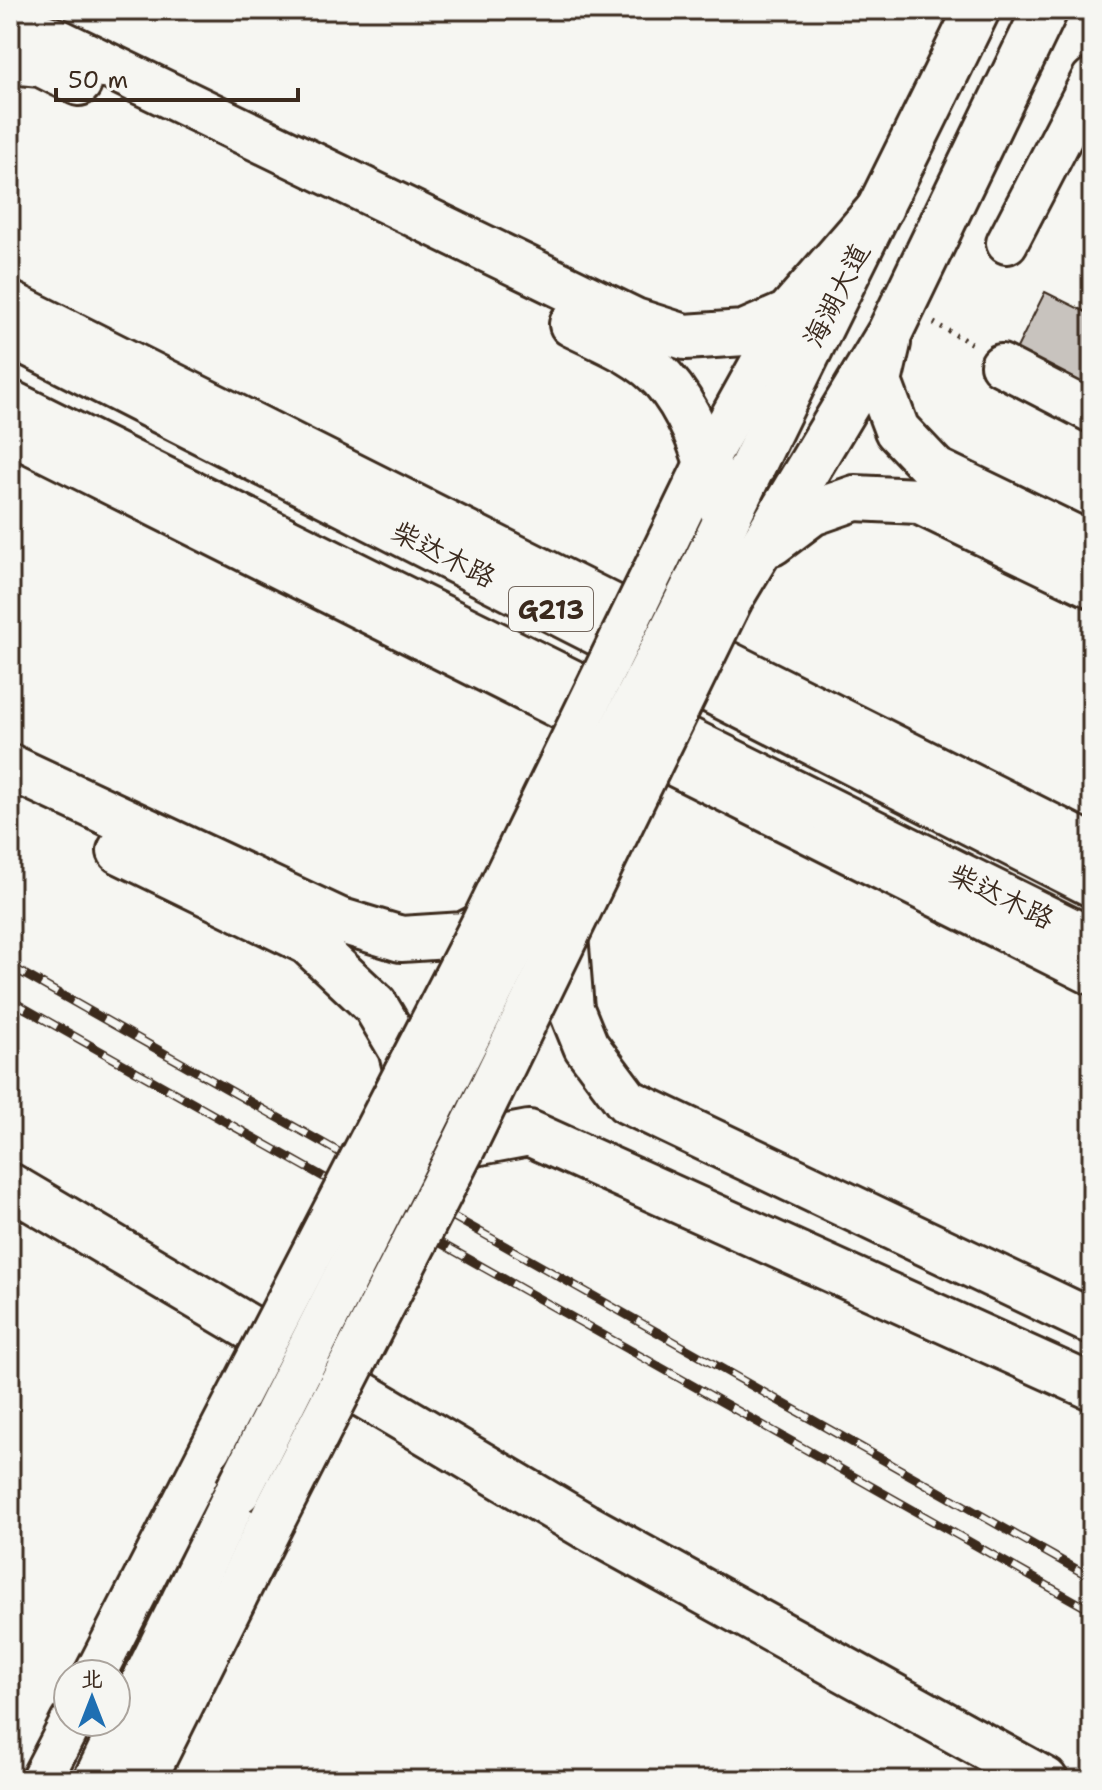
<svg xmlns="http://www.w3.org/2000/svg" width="1102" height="1790" viewBox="0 0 1102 1790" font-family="'Shantell Sans','LXGW WenKai TC',sans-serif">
<rect width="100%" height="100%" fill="#f6f6f2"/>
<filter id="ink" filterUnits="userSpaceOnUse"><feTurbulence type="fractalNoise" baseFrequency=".0125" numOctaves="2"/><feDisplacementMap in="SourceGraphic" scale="16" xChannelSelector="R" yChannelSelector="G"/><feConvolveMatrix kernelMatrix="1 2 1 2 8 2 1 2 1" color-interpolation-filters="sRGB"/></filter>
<g filter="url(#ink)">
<polygon fill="#c8c3be" stroke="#3b2a1e" stroke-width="2" points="1045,292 1092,315 1092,395 1013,356"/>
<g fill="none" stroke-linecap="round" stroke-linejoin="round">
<g stroke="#3b2a1e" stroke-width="46">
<g id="minor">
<polyline points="1007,243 1092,79"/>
<polyline points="1001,365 1092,412"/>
<polyline points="659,559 706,462 788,314"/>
<polyline points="95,1674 211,1448"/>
<polyline points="41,1780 71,1722"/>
</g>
</g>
<g stroke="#3b2a1e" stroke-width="50">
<g id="major">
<polyline points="10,26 59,42 635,321 685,337 744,333 788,314 881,207"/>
<polyline points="10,61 41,64 79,83"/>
<polyline points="10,304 1092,847"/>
<path d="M572,324C602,339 640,353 663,379C698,418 709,472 726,520"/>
<polyline points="888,343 879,382 897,430 935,470 1092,546"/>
<polyline points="10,431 1092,972"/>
<polyline points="772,543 812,513 855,498 918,501 1092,585"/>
<path d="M697,581C788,390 884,201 977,10"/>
<polyline points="730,599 890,332 1045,10"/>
<polyline points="10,767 338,920 401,939 464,935 506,913"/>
<polyline points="120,851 308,942 375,1005 401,1049 414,1099"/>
<polyline points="565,935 571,1009 586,1046 627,1101 1092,1322"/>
<polyline points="464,1145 529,1133 1092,1387"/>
<polyline points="10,1186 585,1526 1045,1780"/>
<polyline points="96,1780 238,1491"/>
<polyline points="143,1780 272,1521"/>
</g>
</g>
<g stroke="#3b2a1e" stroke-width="50">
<g id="highway">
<polyline points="10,334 1092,884"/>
<polyline points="10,403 1092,941"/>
</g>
</g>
<polyline stroke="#3b2a1e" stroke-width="5" stroke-dasharray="2 6" stroke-linecap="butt" points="934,323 974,345"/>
<use href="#minor" stroke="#f6f6f2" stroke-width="40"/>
<use href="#major" stroke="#f6f6f2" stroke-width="44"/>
<use href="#highway" stroke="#f6f6f2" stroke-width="44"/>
<g stroke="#3b2a1e" stroke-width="9">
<g id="rail">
<polyline points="10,966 1092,1578"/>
<polyline points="10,1000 1092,1611"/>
</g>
</g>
<use href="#rail" stroke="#f6f6f2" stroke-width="6" stroke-dasharray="18" stroke-linecap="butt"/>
<g stroke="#3b2a1e" stroke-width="46" stroke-linecap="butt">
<polyline id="minor-bridge" points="211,1448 480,927 659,559"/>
</g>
<g stroke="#3b2a1e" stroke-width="50" stroke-linecap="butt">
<g id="major-bridge">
<polyline points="238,1491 697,581"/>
<polyline points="272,1521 464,1145 730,599"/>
</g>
</g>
<use href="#minor-bridge" stroke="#f6f6f2" stroke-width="40"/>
<use href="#major-bridge" stroke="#f6f6f2" stroke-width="44"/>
</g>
</g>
<g text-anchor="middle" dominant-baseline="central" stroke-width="6" stroke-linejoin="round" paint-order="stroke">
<rect fill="#f6f6f2" stroke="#73675e" stroke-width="2" x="509" y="587" width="84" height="44" rx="6"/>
<g font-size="26" font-weight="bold" fill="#3b2a1e">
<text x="551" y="609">G213</text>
</g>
<g font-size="28" fill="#3b2a1e" stroke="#f6f6f2">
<text transform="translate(836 295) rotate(-63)">海湖大道</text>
<text transform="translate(444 554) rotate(27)">柴达木路</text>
<text transform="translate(1002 896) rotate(26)">柴达木路</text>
</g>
</g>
<rect width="1102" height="1790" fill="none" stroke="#f6f6f2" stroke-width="40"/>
<rect x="20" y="20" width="1062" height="1750" fill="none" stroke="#3b2a1e" stroke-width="3" filter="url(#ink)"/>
<g transform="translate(92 1698)"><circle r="38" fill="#f6f6f2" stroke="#aba49d" stroke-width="2"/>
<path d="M0-6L14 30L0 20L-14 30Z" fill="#1f6fb2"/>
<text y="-12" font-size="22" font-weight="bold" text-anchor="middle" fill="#3b2a1e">北</text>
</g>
<path d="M56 88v12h242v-12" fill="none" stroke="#3b2a1e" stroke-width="4"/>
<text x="68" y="88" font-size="24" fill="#3b2a1e" stroke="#f6f6f2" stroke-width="6" paint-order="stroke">50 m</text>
</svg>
